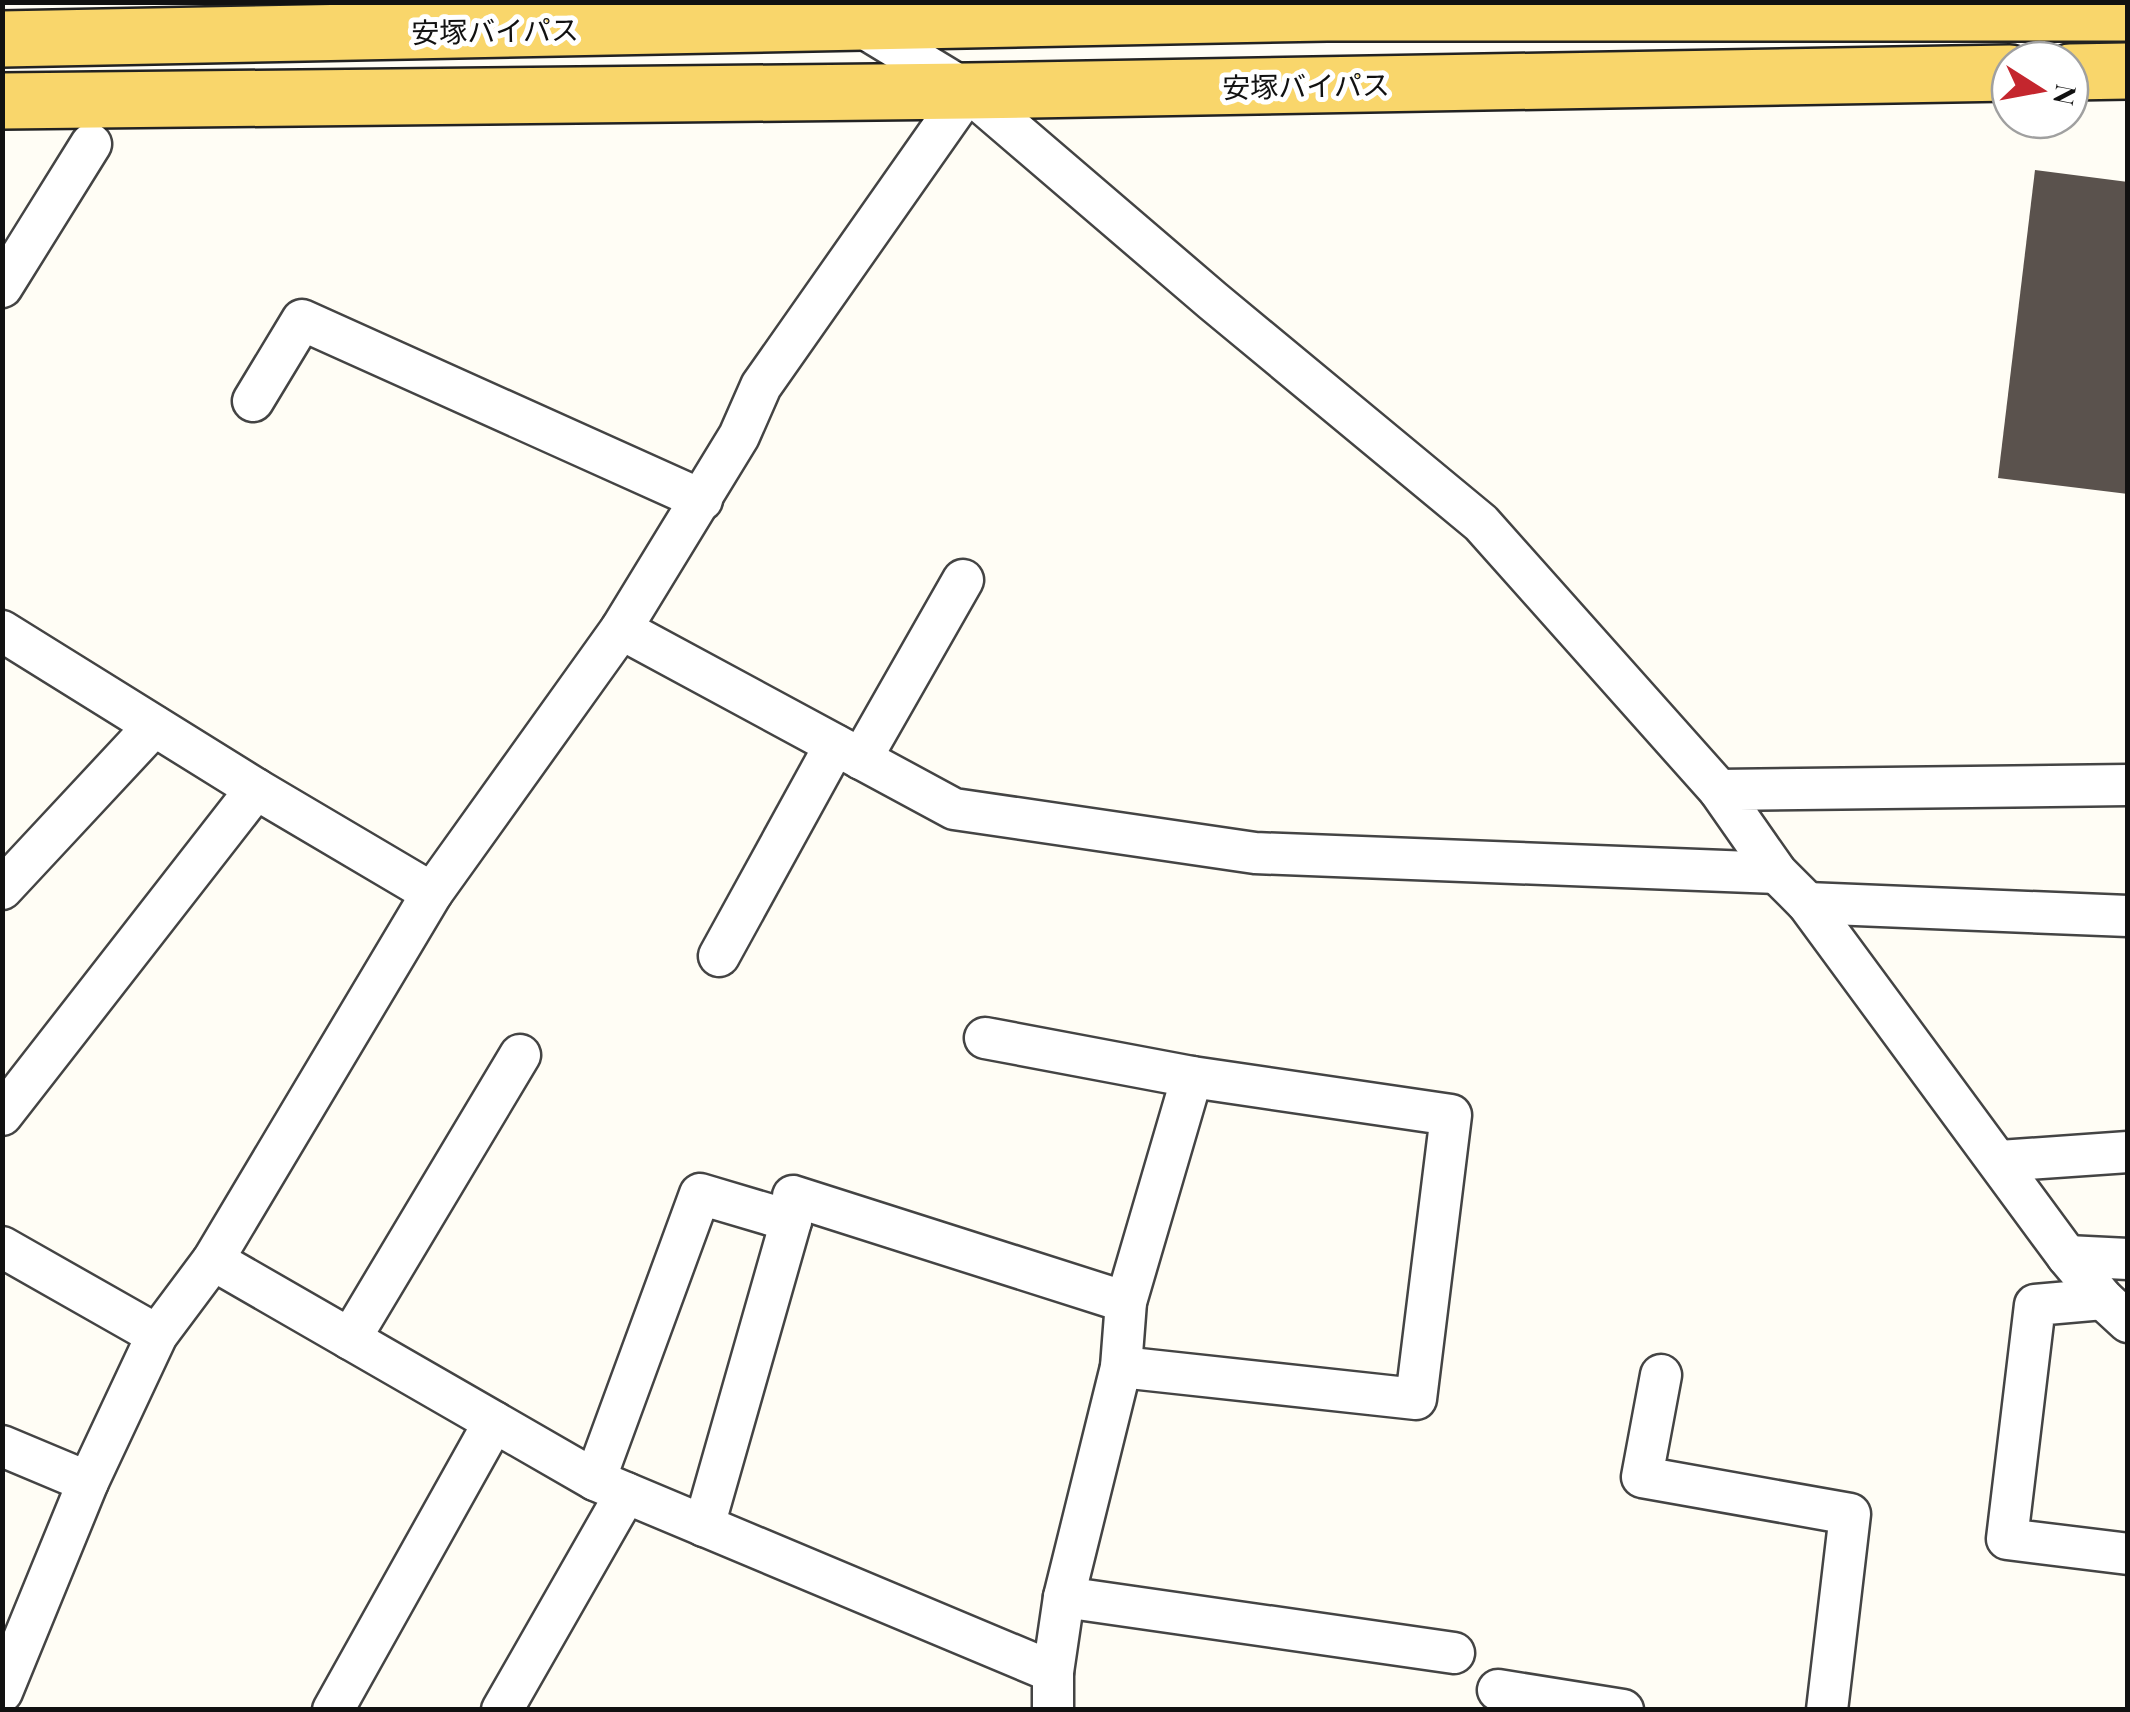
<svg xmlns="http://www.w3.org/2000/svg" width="2130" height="1712" viewBox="0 0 2130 1712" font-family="'Playfair Display','Noto Sans JP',serif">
<rect width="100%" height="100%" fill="#fffdf5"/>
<polygon fill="#5a524d" points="2035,170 2128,182 2128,494 1998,478"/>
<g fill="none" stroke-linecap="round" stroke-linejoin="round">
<g stroke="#444" stroke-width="45">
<g id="street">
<polyline points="854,22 968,91 1213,301 1481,523 1719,790"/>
<polyline points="2,287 91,144"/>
<polyline points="253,401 302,320 702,500"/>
<polyline points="621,629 954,809 1255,853 1777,873"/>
<polyline points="2,631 256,789 432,893"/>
<polyline points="861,759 963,580"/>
<polyline points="2128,785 1719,790 1777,873 1807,903 2067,1256 2103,1299 2128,1322"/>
<polyline points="2,889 154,726"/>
<polyline points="1807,903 2128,916"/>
<polyline points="719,956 835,745"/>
<polyline points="985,1038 1192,1077 1451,1115 1416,1399 1121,1367"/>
<polyline points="2,1115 256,789"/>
<polyline points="2000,1161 2128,1152"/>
<polyline points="2,1247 157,1335"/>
<polyline points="2067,1256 2128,1259"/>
<polyline points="213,1260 595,1480 1053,1672 1053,1710"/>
<polyline points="2103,1299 2035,1305 2007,1539 2128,1554"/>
<polyline points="350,1339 520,1055"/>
<polyline points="1661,1375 1642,1477 1850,1514 1827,1710"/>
<polyline points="2,1446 88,1482"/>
<polyline points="595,1480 700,1194 791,1221"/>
<polyline points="704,1526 791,1221 793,1196 1126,1302"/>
<polyline points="1064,1597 1454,1653"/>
<polyline points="1053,1672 1064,1597 1121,1367 1126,1302 1192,1077"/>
<polyline points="1498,1690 1623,1710"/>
<polyline points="2,1692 88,1482 157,1335 213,1260 432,893 621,629 739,436 761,386 968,91"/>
<polyline points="333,1710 494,1422"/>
<polyline points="502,1710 626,1493"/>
</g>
</g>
<g stroke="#222" stroke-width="60">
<g id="primary">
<polyline points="2,39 1327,13 2128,13"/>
<polyline points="2070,72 2128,71"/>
<polyline points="2,101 968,91 2010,73"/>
</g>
</g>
<use href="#street" stroke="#fff" stroke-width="40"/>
<use href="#primary" stroke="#f9d66b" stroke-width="55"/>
</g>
<g text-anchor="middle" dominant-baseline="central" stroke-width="10" stroke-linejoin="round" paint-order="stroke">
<g font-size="28" fill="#111" stroke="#fff">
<text transform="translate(495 30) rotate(-1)">安塚バイパス</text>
<text transform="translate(1306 85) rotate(-1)">安塚バイパス</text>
</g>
</g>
<rect width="2130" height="1712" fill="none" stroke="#111111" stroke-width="10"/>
<g transform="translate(2040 90) rotate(101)"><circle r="48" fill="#ffffff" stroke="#a0a0a0" stroke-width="2.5"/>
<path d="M0-8L18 38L0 25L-18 38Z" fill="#c4262e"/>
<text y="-15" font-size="28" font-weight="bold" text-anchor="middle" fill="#111111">N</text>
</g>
</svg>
